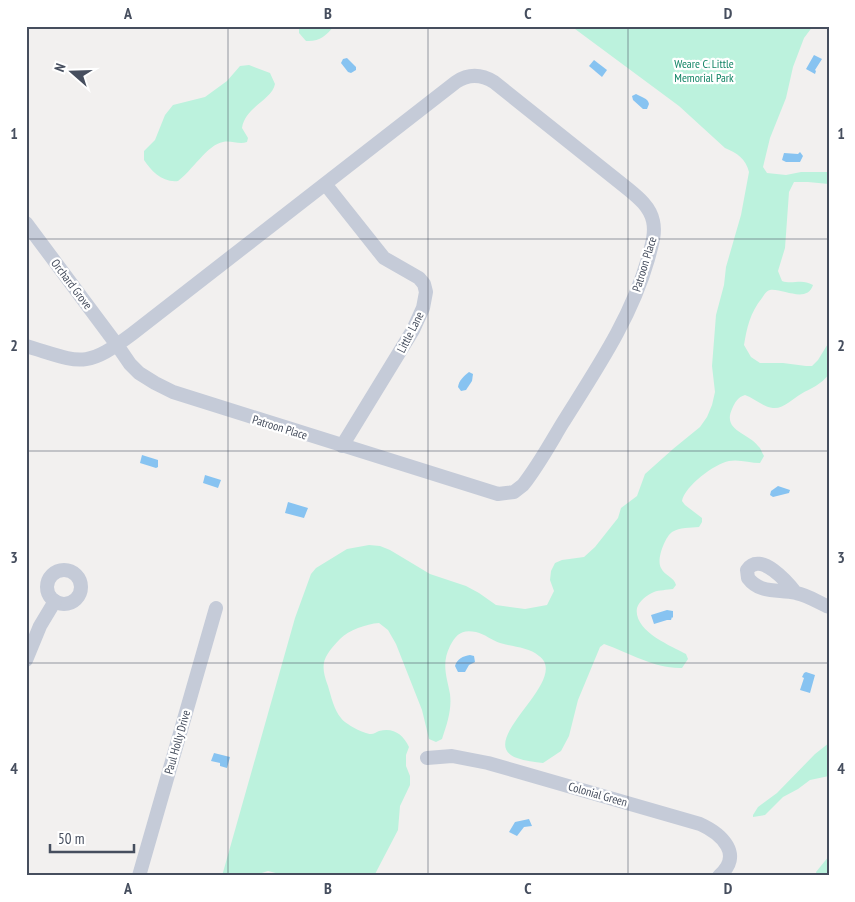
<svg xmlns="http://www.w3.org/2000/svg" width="855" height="902" viewBox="0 0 855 902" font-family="'PT Sans Narrow',sans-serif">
<rect width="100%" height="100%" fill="#f2f0ef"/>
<g fill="#bcf2dd">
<path d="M299,26H334C326,36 319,42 306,41L299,33Z"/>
<path d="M571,26H813L804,38L793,67L786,98L770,138L763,167L767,173L786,175L801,172H829V184L808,182H794L789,192L785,248L778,271L782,281C793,285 801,278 813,285C807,304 782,288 770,290C766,291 764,295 762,298C750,313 747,327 744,345L751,357L760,363H783L806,366H812L818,360L829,342V374C821,385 811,388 801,394C792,399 784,409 773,408C763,407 754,398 745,395C738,397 735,402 732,409C722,431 749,433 758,446C761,448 762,453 764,456L760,463C750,463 739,459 729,461C714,464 685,486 682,501L685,505L702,518V522L699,527C690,528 680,527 672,532C665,537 656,560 661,568C665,576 674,577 676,585L673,589C667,590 659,590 654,592C647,595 639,601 637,608C633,631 671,646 686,654L688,659L682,668C655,669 630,653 604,644L600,647L578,700L569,736L561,751L543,763C535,762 525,761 517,758C472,742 572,680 539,656C529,647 512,647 500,643C491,640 485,634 476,632C462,629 456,634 450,646C441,664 447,677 450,694C452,710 447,724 442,739L436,742L429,739L422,710L396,644L388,630L379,623C366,624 349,630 340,639C324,656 319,663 328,686C331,696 334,710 341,718C345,724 364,734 371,734C374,734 376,732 379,731C393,727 403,734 409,747L406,755V766L410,776V785L400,806L398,830L374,876H287L268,871L252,876H222L295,618L311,574L316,568L347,549L369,545L380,546L390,550L430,574L466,586L479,593L496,605L525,609L547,605L554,591L550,580L551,571L555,563L562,560L584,557L595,547L618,518L621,508L637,496L645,474L673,449L700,427L707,417L712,405L715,392L712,366L716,315L724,285L726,267L741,215L749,172C746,159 737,153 725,148L679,106Z"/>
<path d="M249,65L270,73L275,84C272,100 245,107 242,128L248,138L247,142C239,145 231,140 223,142C208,144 191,172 178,181C163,183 151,171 144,160V151L155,140L165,115L173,105L205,97L227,81L240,66Z"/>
<polygon points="829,743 829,776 810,780 798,789 783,797 765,815 753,817 753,815 758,807 777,793 815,754"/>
<polygon points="829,856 829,876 817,876 816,872"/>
</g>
<g fill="#87c3f1">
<polygon points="814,55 822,59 815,70 816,71 815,74 806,69"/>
<polygon points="347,58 356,67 356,70 351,73 348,72 341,63 343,59"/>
<polygon points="594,60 607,70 602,77 589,66"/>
<path d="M636,94C641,97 648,98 649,104L647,109H643L633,100L632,96Z"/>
<polygon points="800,152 803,156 800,162 786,162 782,160 784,153 798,154"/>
<path d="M469,372L473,374L472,381L466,390L461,391L458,387C459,380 464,376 469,372Z"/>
<polygon points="142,455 158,460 158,467 156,468 140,463"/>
<polygon points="205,475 221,480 218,488 203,483"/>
<polygon points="778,486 790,490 789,493 773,497 770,495 771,491"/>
<polygon points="288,502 308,508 304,518 285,513"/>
<polygon points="667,610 673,611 673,618 672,617 671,620 667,620 654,624 651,615"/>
<path d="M470,655L474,656L475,662L469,665L465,672H458L455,666C457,659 463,656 470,655Z"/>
<polygon points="806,672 815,675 810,693 800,690 804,678 802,677 804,673"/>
<polygon points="214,753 230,757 227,768 220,766 220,763 211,761"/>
<polygon points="529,819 532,826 524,827 517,836 509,832 515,822"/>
</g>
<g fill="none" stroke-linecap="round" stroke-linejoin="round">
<g stroke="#c5cbd8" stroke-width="14">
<polyline points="326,185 384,258 419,278 424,284 426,292 423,308 413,330 342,446"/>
<path d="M26,223L117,345L130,364L139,373L155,383L173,392L498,494L514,492L523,485C538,466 550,444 562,424C595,371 631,319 648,259C651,247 656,234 653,221C650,207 639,198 628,189L494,82C481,74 468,74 456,82L132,334C84,370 80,362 26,346"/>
<circle cx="64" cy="587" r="17"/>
<path d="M796,593C788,583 760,550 747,570L748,578C760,594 778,589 796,593C807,595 818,602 829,607"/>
<polyline points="26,660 40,626 55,601"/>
<path d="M427,758L452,756L488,763L700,824C722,834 744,855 719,876"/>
<polyline points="139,876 216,608"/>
</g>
</g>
<path fill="none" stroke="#464e5e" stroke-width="1" stroke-opacity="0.55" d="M228,26V876M428,26V876M628,26V876M26,239H829M26,451H829M26,663H829"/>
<g text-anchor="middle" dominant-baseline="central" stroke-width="4.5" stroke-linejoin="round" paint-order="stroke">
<g font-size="12" fill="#128465" stroke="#fff">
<text x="704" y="63">Weare C. Little<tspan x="704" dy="14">Memorial Park</tspan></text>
</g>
<g font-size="12" fill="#464e5e" stroke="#fff">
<text transform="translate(644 264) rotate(-73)">Patroon Place</text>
<text transform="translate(72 284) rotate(53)">Orchard Grove</text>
<text transform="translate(410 332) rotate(-63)">Little Lane</text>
<text transform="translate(280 427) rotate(17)">Patroon Place</text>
<text transform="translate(177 742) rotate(-74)">Paul Holly Drive</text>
<text transform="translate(598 794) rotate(16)">Colonial Green</text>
</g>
</g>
<rect width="855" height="902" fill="none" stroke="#ffffff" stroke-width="55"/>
<g transform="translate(72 72) rotate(290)" stroke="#ffffff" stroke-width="4" paint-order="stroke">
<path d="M0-4L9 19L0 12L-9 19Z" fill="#464e5e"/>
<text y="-8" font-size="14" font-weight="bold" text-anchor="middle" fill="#464e5e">N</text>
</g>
<path d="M50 844v8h84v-8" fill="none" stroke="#464e5e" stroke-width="2.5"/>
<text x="58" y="844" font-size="15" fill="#464e5e" stroke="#ffffff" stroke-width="4" paint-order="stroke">50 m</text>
<rect x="28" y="28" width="800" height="846" fill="none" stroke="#464e5e" stroke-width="2"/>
<g font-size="16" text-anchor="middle" font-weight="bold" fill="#464e5e">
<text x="128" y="19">A</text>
<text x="328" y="19">B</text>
<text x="528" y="19">C</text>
<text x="728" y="19">D</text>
<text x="14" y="139">1</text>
<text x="841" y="139">1</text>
<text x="14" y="351">2</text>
<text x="841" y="351">2</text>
<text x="14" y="563">3</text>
<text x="841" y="563">3</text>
<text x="14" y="774">4</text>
<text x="841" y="774">4</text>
<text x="128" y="894">A</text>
<text x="328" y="894">B</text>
<text x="528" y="894">C</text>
<text x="728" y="894">D</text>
</g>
</svg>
